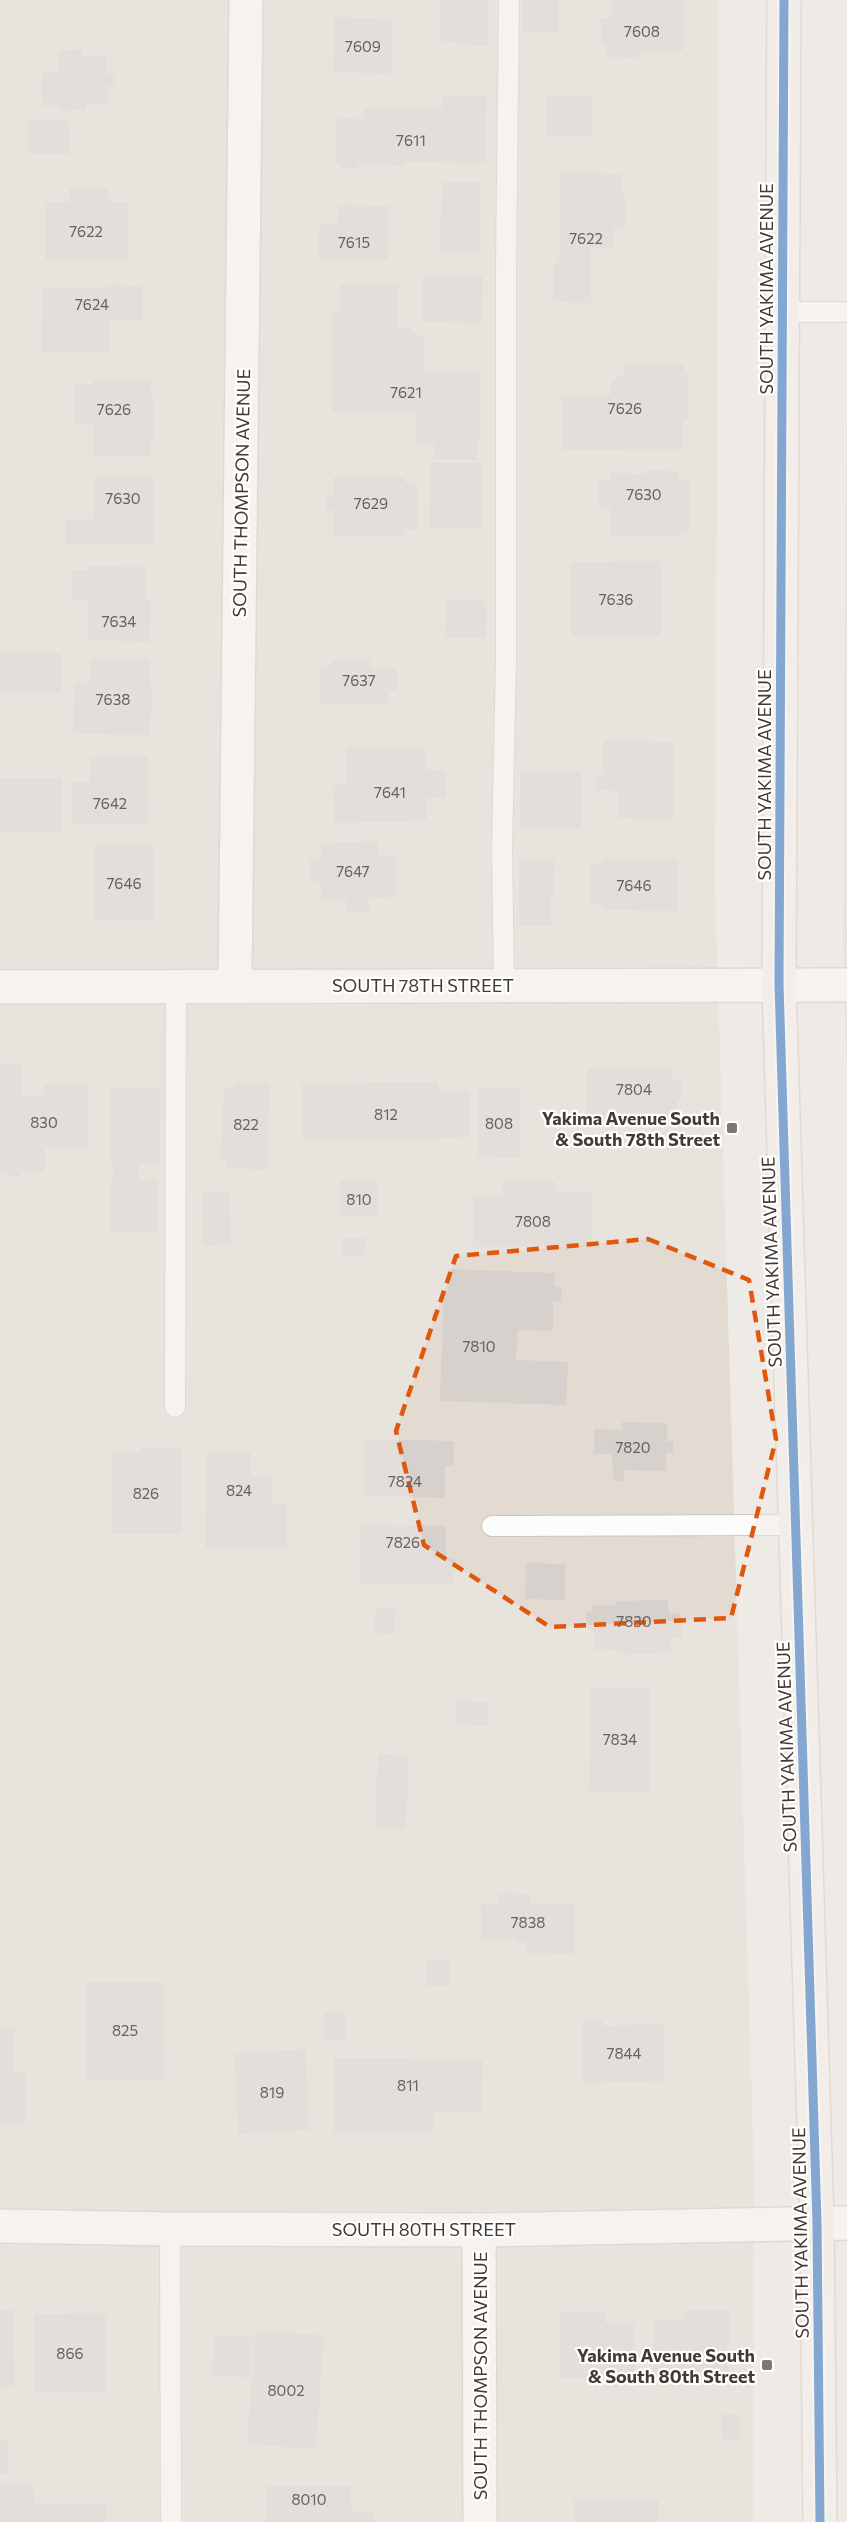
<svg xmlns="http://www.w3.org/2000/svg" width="847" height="2522" viewBox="0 0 847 2522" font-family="Commissioner,sans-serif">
<rect width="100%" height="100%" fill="#eeeae5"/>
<g fill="#e3dbd2">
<polygon points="0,0 719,0 715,888 754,2172 753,2522 0,2522"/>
<polygon points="847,307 847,1090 843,939"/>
</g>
<g fill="#d6d1cc">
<polygon points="440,0 489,0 488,46 462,45 462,42 439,41"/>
<polygon points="522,0 559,0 559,33 522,32"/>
<polygon points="612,0 684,0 683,51 639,51 639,58 606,57 606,44 601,44 601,18 612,18"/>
<polygon points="334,17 393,19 391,74 333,72"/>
<polygon points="82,49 82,57 107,56 107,74 115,74 115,86 107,86 108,103 86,104 86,110 61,111 61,105 42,106 41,73 59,73 58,51"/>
<polygon points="442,95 487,96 485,163 403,162 402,166 358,163 358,168 341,168 341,163 336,163 337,118 363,119 364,108 442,109"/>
<polygon points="546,96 591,96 592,136 546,136"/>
<rect x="28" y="121" width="41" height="33"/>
<polygon points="560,172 622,174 622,196 626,196 625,227 614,227 613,248 591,248 591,303 553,302 553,263 559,263"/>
<polygon points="442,182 480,182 479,252 440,252"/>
<polygon points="69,188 108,188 108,202 128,202 128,260 45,260 45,202 69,202"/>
<polygon points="338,205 389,206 388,259 319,259 319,225 337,225"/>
<polygon points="422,276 483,276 482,323 422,322"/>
<polygon points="340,284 398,284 397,327 409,327 424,339 424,371 480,371 479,443 477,443 477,460 434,459 434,443 416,443 416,413 332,413 332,314 340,314"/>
<polygon points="105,285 143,286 143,320 109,320 109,353 41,353 42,288 105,288"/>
<polygon points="685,364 685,373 688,373 688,420 683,420 683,449 562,450 562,396 611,395 611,380 616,380 616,375 624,375 624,365"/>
<polygon points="151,379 151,396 154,396 154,440 151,440 151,456 93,456 93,423 74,423 74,384 93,384 93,380"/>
<polygon points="430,463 482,463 481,528 429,528"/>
<polygon points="645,470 679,471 679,480 690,480 689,532 679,531 679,537 610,536 610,507 598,507 599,481 610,481 610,473 645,474"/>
<polygon points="94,477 153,477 153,544 65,544 65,519 94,519"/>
<polygon points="333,477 405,477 405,483 417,483 417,530 405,530 405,536 333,536 333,510 326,510 326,496 333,496"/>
<polygon points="661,561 661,636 571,636 571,562"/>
<polygon points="88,566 145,567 145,600 151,600 150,642 88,640 88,601 72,601 73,570 88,570"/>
<polygon points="446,600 487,601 486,638 445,638"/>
<rect x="0" y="653" width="61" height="40"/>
<polygon points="91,659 150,660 150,686 153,686 149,735 73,734 74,683 90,683"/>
<polygon points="370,659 370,669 397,668 397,691 389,691 389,703 320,704 320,667 332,666 332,660"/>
<polygon points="603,740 674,742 673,820 618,818 618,791 595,790 596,774 603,775"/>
<polygon points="425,747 426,770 445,770 446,798 427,798 427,821 334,823 333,785 346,785 346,748"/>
<polygon points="90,757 148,757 149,824 72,824 72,782 90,782"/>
<rect x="520" y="771" width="61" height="58"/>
<polygon points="0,778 62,778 61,831 0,831"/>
<polygon points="378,841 378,855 395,855 396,897 369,898 369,912 346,913 346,899 321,899 321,882 311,883 310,860 321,859 321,843"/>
<rect x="95" y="844" width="58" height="77"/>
<polygon points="519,859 555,859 554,896 551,896 551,926 519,926"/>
<polygon points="602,859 678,860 677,911 603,910 603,905 590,905 590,864 602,865"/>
<polygon points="0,1063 22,1064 21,1097 44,1097 44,1085 88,1085 87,1148 45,1147 45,1172 21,1171 21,1177 9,1177 9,1171 0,1171"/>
<polygon points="587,1068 671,1069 671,1079 682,1079 682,1100 677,1100 677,1125 586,1124"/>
<polygon points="438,1082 438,1091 469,1091 470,1137 439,1138 439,1140 302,1140 302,1083"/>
<polygon points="236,1083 270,1084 267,1170 226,1168 226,1161 220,1161 224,1087 236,1087"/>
<polygon points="110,1087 160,1087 160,1164 139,1164 139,1180 158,1180 157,1232 110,1231 110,1180 113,1180 113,1164 110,1164"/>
<polygon points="478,1089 521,1089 520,1158 478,1157"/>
<rect x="340" y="1181" width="38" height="35"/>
<polygon points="502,1181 555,1181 555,1191 592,1191 592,1246 473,1247 473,1195 503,1195"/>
<polygon points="230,1191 231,1245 203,1246 202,1192"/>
<rect x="342" y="1238" width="23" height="17"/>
<polygon points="449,1269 555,1273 555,1287 562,1287 561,1302 553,1302 553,1331 518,1330 516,1360 568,1362 566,1405 440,1401 444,1292 448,1293"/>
<polygon points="622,1422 667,1423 667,1441 673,1441 673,1453 666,1453 666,1471 624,1470 624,1481 614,1481 611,1454 594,1454 594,1429 622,1430"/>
<polygon points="365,1439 454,1441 454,1466 445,1466 445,1498 364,1496"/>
<polygon points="141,1447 181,1447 181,1534 111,1534 112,1452 141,1452"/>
<polygon points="206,1452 251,1452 251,1476 273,1476 272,1504 287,1504 287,1549 205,1548"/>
<polygon points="361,1525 446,1526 446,1558 454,1558 454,1585 360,1584"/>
<polygon points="526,1563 565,1564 565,1600 525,1599"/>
<polygon points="668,1600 669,1614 681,1613 682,1638 671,1638 671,1653 617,1655 617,1650 595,1651 594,1629 587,1629 586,1612 593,1611 593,1605 616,1605 616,1601"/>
<polygon points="375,1609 395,1609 395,1634 375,1633"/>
<polygon points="590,1688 650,1688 650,1791 589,1791"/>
<polygon points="456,1701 488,1702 488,1726 455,1725"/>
<polygon points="378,1754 409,1755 406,1829 375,1827"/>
<polygon points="499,1893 531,1894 531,1904 575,1904 575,1954 526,1953 526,1942 516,1942 516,1939 481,1939 481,1904 499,1905"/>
<rect x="426" y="1961" width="24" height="25"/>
<polygon points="86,1982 164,1982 165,2079 86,2079"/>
<rect x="324" y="2013" width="22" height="28"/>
<polygon points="582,2020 603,2020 603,2026 664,2024 665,2081 583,2083"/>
<polygon points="0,2028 14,2028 14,2073 26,2073 26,2123 0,2124"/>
<polygon points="306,2049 309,2130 238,2134 234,2053"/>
<polygon points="334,2058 483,2059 482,2112 433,2112 433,2133 334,2133"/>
<polygon points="0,2310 13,2310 15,2386 0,2387"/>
<polygon points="684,2310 729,2310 729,2378 654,2378 654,2321 684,2321"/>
<polygon points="560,2311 605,2312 605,2323 634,2323 634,2378 560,2378"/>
<polygon points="105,2313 106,2392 35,2393 34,2314"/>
<polygon points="255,2331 324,2335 316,2449 247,2444"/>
<polygon points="215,2335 253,2337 250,2378 212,2375"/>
<polygon points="739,2414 740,2439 722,2439 721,2415"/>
<polygon points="0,2440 7,2440 8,2474 0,2474"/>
<polygon points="34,2484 34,2503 107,2503 107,2522 0,2522 0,2485"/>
<polygon points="266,2486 351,2486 351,2511 374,2511 374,2522 266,2522"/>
<rect x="574" y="2499" width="85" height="23"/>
</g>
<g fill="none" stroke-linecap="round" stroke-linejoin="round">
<g stroke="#cac6c1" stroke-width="22">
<g id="service">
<polyline points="783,312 847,312"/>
<polyline points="504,985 502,849 506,659 506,269 509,0"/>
<polyline points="175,1407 176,987"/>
<polyline points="492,1526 796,1525"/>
<polyline points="170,2229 171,2522"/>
</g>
</g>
<g stroke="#cac6c1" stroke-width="36">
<g id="minor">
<polyline points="235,986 246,0"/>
<polyline points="0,987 847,985"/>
<polyline points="0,2226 170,2229 479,2230 847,2223"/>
<polyline points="479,2230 480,2522"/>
</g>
</g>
<g stroke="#cfc8bd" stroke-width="36">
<polyline id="secondary" points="784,0 779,984 817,2223 820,2522"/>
</g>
<use href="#service" stroke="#fcfcfb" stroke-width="20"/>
<use href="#minor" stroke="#fcfcfb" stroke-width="33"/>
<use href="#secondary" stroke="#f6f2ec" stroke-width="33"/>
<g stroke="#fff" stroke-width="13">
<polyline id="cycleway" points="784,0 779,984 817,2223 820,2522"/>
</g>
<use href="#cycleway" stroke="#0057b8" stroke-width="9"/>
</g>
<path d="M0 0H847V2522H0ZM648,1239L749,1280L776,1439L731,1618L550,1627L424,1545L396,1431L456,1256Z" fill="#eeeae5" fill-opacity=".55" fill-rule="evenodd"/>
<path fill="none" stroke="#e0570e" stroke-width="4.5" stroke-dasharray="12 8" stroke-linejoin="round" d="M648,1239L749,1280L776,1439L731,1618L550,1627L424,1545L396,1431L456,1256Z"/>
<g fill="#7f7871" stroke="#fff" stroke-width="2">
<rect x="726" y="1122" width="12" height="12" rx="3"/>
<rect x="761" y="2359" width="12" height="12" rx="3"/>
</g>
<g text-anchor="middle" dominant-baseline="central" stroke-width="4.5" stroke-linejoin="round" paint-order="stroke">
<g font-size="15" fill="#69615a">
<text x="642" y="31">7608</text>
<text x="363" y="46">7609</text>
<text x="411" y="140">7611</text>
<text x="86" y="231">7622</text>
<text x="586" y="238">7622</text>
<text x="354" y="242">7615</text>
<text x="92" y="304">7624</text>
<text x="406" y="392">7621</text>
<text x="625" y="408">7626</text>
<text x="114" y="409">7626</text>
<text x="644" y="494">7630</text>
<text x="123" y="498">7630</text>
<text x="371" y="503">7629</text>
<text x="616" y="599">7636</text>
<text x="119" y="621">7634</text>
<text x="359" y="680">7637</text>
<text x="113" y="699">7638</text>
<text x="390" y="792">7641</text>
<text x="110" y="803">7642</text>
<text x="353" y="871">7647</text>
<text x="124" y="883">7646</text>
<text x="634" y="885">7646</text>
<text x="634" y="1089">7804</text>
<text x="386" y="1114">812</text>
<text x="44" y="1122">830</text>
<text x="499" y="1123">808</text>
<text x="246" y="1124">822</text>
<text x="359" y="1199">810</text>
<text x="533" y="1221">7808</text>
<text x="479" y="1346">7810</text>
<text x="633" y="1447">7820</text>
<text x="405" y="1481">7824</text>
<text x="239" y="1490">824</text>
<text x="146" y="1493">826</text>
<text x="403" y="1542">7826</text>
<text x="634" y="1621">7830</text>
<text x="620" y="1739">7834</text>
<text x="528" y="1922">7838</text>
<text x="125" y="2030">825</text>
<text x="624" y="2053">7844</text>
<text x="408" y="2085">811</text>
<text x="272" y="2092">819</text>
<text x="70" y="2353">866</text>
<text x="286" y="2390">8002</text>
<text x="309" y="2499">8010</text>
</g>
<g font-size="18" fill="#433a32" stroke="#fff">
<text transform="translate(766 289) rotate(-90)">SOUTH YAKIMA AVENUE</text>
<text transform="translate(241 493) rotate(-89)">SOUTH THOMPSON AVENUE</text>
<text transform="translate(764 775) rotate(-90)">SOUTH YAKIMA AVENUE</text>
<text x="423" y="985">SOUTH 78TH STREET</text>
<text transform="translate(771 1262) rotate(-92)">SOUTH YAKIMA AVENUE</text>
<text transform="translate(786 1747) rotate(-92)">SOUTH YAKIMA AVENUE</text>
<text x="424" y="2229">SOUTH 80TH STREET</text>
<text transform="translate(800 2233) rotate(-91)">SOUTH YAKIMA AVENUE</text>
<text transform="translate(480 2376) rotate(-90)">SOUTH THOMPSON AVENUE</text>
</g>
<g font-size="18" font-weight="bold" fill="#433a32" stroke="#fff" text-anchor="end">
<text x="720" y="1118">Yakima Avenue South<tspan x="720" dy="21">&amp; South 78th Street</tspan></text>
<text x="755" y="2355">Yakima Avenue South<tspan x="755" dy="21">&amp; South 80th Street</tspan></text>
</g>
</g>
</svg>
